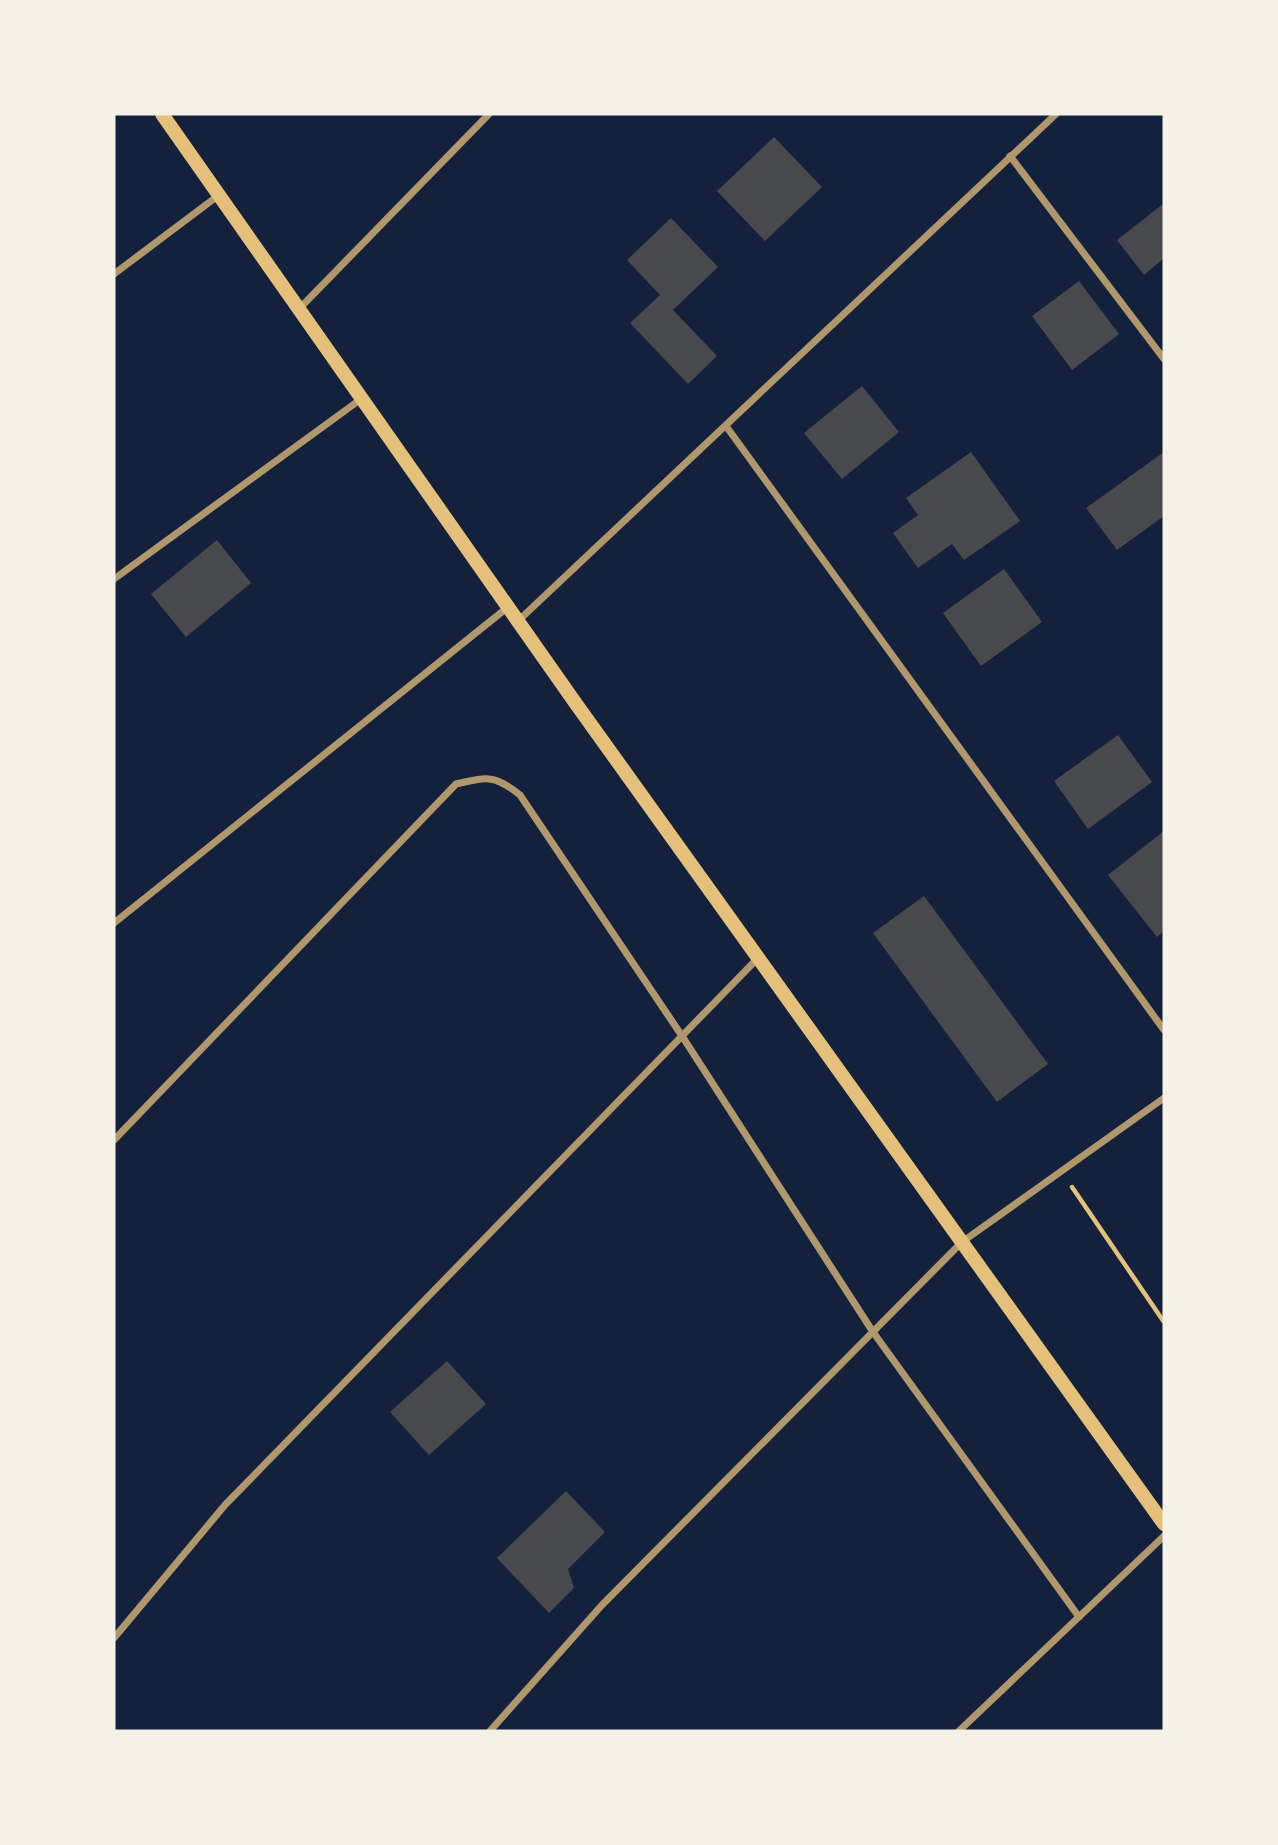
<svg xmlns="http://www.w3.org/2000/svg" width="1278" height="1845" viewBox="0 0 1278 1845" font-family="'Noto Sans',sans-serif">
<rect width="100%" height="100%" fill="#14213d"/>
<g fill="#48494c">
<polygon points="774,137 822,187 765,241 717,191"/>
<polygon points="1163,204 1164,258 1144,275 1117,240"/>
<polygon points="671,218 718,267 673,310 717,356 688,384 630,323 660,295 627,260"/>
<polygon points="1079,281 1119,334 1072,370 1032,316"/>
<polygon points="862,386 899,432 842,479 804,433"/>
<polygon points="971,452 1020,521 964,560 952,544 918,568 893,533 918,515 906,498"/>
<polygon points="1164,452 1164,516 1117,550 1086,508"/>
<polygon points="217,540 251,583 186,637 151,594"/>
<polygon points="1004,569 1042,622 981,666 943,613"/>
<polygon points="1118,735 1152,782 1088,829 1054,781"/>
<polygon points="1164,831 1164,931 1157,937 1108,875"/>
<polygon points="924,896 1048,1064 997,1102 873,933"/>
<polygon points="447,1361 486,1404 429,1455 390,1412"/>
<polygon points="566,1491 605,1532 568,1569 574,1588 549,1613 497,1558"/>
</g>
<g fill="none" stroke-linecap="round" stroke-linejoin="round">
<polyline stroke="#e5c07b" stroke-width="4.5" points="1072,1187 1164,1322"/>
<g stroke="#b1986c" stroke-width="7">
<polyline points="1010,156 1164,359"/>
<polyline points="114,274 219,195"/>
<polyline points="299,309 489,114"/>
<polyline points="726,426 1164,1030"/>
<polyline points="114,579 361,399"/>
<polyline points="518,621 1056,114"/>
<polyline points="114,923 508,607"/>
<path d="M114,1140L456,784C487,777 494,774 520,795L682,1036L873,1332L1079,1617"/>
<polyline points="114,1638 225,1505 758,958"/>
<polyline points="490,1731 602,1605 962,1242 1164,1098"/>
<polyline points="959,1731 1164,1536"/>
</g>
<polyline stroke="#e5c07b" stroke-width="14" points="162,114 574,701 1164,1524"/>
</g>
<rect width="1278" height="1845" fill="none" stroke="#f6f1e7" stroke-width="231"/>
</svg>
